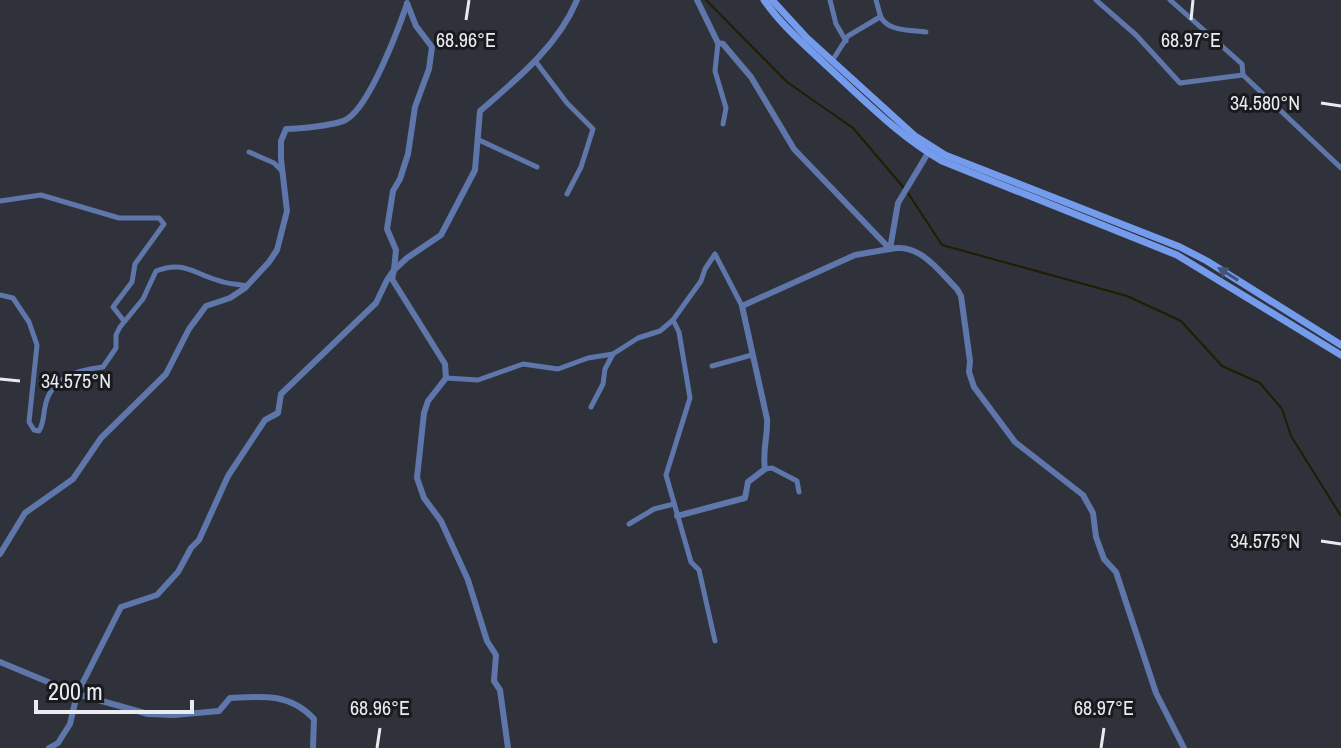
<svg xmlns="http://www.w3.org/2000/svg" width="1341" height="748" viewBox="0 0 1341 748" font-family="'Archivo Narrow',sans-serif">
<rect width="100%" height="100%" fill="#2f323a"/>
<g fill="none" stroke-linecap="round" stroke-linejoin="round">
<g stroke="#201d00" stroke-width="2">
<polyline points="706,0 787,82 853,128 904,188"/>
<polyline points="908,193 942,245 1127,296 1181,321 1222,366 1260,383 1282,409 1291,436 1341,516"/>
</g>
<g stroke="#5e76a9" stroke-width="5">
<polyline points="830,0 836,24 846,41"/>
<path d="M876,0C878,6 879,14 882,19C891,32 913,30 926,32"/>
<polyline points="1096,0 1136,35 1180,83 1243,75 1341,168"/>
<polyline points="1170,0 1242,64 1243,75"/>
<polyline points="718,43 715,71 726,108 723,124"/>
<polyline points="832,61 848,36 880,17"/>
<polyline points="536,62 567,103 593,129 581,167 567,194"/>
<polyline points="479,140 537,167"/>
<polyline points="249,152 274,163 281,170"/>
<polyline points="0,201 41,195 119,218 159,218 164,224 135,264 132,282 113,307 124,321"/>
<path d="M0,295L13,298L29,322L37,345L29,422L34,430L39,431C44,423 43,416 45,407C50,378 77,370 103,367L116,348V335L120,327L143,299L156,271C184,260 194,274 220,281C228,284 238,284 247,286"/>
<polyline points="712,366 752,355"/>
<polyline points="446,378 478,380 523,364 558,369 588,358 613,354 638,338 660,331 673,320"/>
<polyline points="591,407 603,384 605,369 613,354"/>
<polyline points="765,469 772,468 797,481 799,492"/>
<polyline points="629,524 654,509 674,504"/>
<polyline points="715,641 699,570 691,562 666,475 690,398 679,332 673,320 701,281 705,269 715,254 742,306"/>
</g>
<g stroke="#5e76a9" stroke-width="6">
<path d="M928,153L898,203L890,249C919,242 938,270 957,289L961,296L970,361L969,372L974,387L1015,442L1083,495L1093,513L1096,537L1104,559L1116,572L1156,693L1184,748"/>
<path d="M677,516L745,498L748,482L765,469C762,451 768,436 767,419L742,306L855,255L890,249L794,149L751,77L723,44L718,43L697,0"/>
<path d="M0,554L25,513L73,479L101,438L166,374L189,329L206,306L230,298L245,288L269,262L277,250L287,211L281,159V141L286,129C298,129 339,125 347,119C370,105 398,30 407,4"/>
<path d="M0,662L77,694L148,714L174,715L219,711L230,698C262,696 290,693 314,719L313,748"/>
<polyline points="49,748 58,743 70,724 77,694 121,607 157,595 178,572 191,548 199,540 228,476 265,420 278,413 281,394 376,303 387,280 394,270 396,250 387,229 393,191 400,179 408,154 415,107 429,69 432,47 416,26 407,3"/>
<path d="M508,748L500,690L494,681L496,655L487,641L468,580L441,521L424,498L417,478L424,413L428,401L446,378L445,364L392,279L394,270L407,258L441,235L475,170L480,111C517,79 558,46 577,0"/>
</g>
<g stroke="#759bed" stroke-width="7">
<path d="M764,0C781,25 806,46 828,67C865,101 899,136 942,161L1177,255L1341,355"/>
<polyline points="772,0 807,38 915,136 945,155 1180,247 1207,261 1341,345"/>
</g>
</g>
<defs><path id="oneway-solid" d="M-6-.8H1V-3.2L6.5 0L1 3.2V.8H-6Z" transform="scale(2)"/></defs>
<use fill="#42547b" href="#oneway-solid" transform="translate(1228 274) rotate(-148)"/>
<path fill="none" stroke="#e8ebf0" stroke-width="3" d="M466,20L469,0M1191,20L1193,0M1321,103L1341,106M0,379L20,381M1321,541L1341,544M377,748L380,728M1101,748L1104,728"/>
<g font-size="20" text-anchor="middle" fill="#e8ebf0" stroke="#181a1e" stroke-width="6" stroke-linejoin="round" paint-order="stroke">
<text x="466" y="47">68.96°E</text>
<text x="1191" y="47">68.97°E</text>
<text x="1265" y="110">34.580°N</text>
<text x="76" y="388">34.575°N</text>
<text x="1265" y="548">34.575°N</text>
<text x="380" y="715">68.96°E</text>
<text x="1104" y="715">68.97°E</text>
</g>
<path d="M36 700v12h156v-12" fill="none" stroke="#e8ebf0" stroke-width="4"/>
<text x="48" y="700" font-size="24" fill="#e8ebf0" stroke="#181a1e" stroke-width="6" paint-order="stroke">200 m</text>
</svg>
